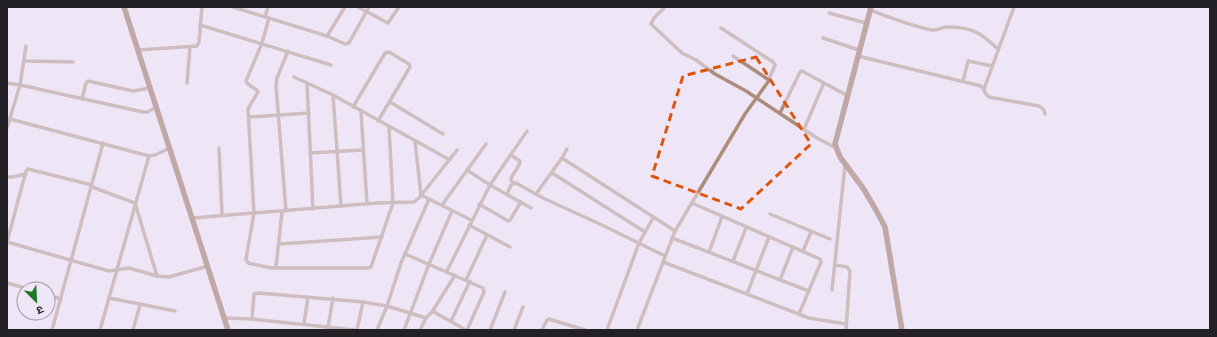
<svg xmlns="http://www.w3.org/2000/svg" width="1217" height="337" viewBox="0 0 1217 337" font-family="Manrope,'Noto Sans Devanagari',sans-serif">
<rect width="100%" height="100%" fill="#eee6f7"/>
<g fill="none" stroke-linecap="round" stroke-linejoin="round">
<g stroke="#ac8c7b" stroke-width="3.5">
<polyline points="233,7 327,36 345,7"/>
<polyline points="358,7 388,23 399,7"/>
<polyline points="665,7 654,18 651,24 682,53 696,60 715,74 746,91 817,138 836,148"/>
<path d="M870,10C891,18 911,26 932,30C940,31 940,27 946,27C972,27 980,32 998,49"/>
<polyline points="829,13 866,23"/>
<polyline points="265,17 268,7"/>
<path d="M269,18L262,43L246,81C248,87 256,87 258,92L248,109L254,213L246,259L248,263L271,268L276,267L282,212"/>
<polyline points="200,25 331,65"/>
<polyline points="327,36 345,44 349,43 369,7"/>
<polyline points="823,38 859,50"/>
<polyline points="138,50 197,46 199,42 202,7"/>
<polyline points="733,56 769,80"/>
<path d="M858,56L981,86C985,89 984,94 989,97L1039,106L1044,110L1045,114"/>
<polyline points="24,61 73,62"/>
<polyline points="294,77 333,95 450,160"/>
<polyline points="963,81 968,61 992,66"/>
<polyline points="7,83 20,85 143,112 147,112 157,107"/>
<polyline points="187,83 190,47"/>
<polyline points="307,83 313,209"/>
<polyline points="984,89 1014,7"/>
<polyline points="333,95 341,206"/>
<polyline points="82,99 86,83 88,81 133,91 150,88"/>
<polyline points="390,102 443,134"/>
<polyline points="353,107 385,53 389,52 409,64 410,67 378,121"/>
<polyline points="361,112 367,204"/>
<polyline points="780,113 800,72 802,71 848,96"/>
<polyline points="249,117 309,113"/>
<polyline points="10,119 149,156 100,330"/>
<polyline points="7,128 20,85 26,46"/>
<polyline points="804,129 824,83"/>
<polyline points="415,141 421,195 471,220"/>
<polyline points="219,148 222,215"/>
<polyline points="310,153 363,150"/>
<polyline points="511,155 520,161 519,165 511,178 511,181 514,183"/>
<polyline points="149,156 155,155 170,148"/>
<polyline points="562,158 675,231"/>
<polyline points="467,170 490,185 527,131"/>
<polyline points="552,173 645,232"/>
<polyline points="7,177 12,177 26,174"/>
<polyline points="92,187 135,203 157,276"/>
<polyline points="507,194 511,185 516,183 543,198 602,225 665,256"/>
<polyline points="536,194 562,158 567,149"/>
<polyline points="692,203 820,259 821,262 799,314"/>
<polyline points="479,204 508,221 510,220 521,202"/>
<polyline points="442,205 486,144"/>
<polyline points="286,211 276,86 277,78 288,51"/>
<polyline points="770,214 830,239"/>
<polyline points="193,218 377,203 414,202 419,198 457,150"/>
<polyline points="469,225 510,247"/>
<polyline points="672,238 809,291"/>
<polyline points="7,242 109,271 129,268 157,276 169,277 208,266"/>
<polyline points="7,242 26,171 28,169 92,185"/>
<polyline points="279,244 382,237"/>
<polyline points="803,251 811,232"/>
<polyline points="709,252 722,217"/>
<polyline points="405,254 483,288 484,292 467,330"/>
<polyline points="733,261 746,228"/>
<polyline points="663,262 809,318 846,324"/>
<polyline points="835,265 847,267 850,271 846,330"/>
<polyline points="274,268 367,268 371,267 393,203 389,127"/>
<polyline points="447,271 490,185 531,208"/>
<polyline points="466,280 487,235"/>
<polyline points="780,280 793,247"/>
<polyline points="7,283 29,289"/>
<polyline points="832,290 845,165"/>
<polyline points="747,294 769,237"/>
<polyline points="48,295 61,299"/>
<polyline points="109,298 175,311"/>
<polyline points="432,312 455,275"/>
<polyline points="224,318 252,319 355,330"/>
<polyline points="252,319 254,294 259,293 363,302 387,306 426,318 432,312 434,312 466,330"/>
<polyline points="451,321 470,281"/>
<polyline points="304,324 308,297"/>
<polyline points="328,327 333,298"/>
<polyline points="52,330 103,143"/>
<polyline points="133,330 140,305"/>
<polyline points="357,330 363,302"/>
<polyline points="377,330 387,306 401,263 429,199"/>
<polyline points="404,330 429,264 452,211"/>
<polyline points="420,330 426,318"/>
<polyline points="490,330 505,292"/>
<polyline points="514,330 523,307"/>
<polyline points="542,330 547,320 549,319 585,330"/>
<polyline points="607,330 639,243 653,218"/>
<polyline points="637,330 675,231 745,114 768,82 775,65 773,62 721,28"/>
</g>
<g stroke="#8b5e46" stroke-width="5.5">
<polyline points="124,7 228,330"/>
<polyline points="871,7 835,144 840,157 863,188 876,210 885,227 902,330"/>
</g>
</g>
<path d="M0 0H1217V337H0ZM756,57L811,144L741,209L652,176L683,76Z" fill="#eee6f7" fill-opacity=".55" fill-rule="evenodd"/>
<path fill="none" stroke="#de560d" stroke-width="3" stroke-dasharray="8 5" stroke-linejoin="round" d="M756,57L811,144L741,209L652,176L683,76Z"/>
<rect width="1217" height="337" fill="none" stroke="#232026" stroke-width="16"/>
<g transform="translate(36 301) rotate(156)"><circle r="19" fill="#eee6f7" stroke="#9d97a3"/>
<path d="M0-3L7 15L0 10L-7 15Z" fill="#1f7826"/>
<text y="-6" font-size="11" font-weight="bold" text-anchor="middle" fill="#232026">उ</text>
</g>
</svg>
